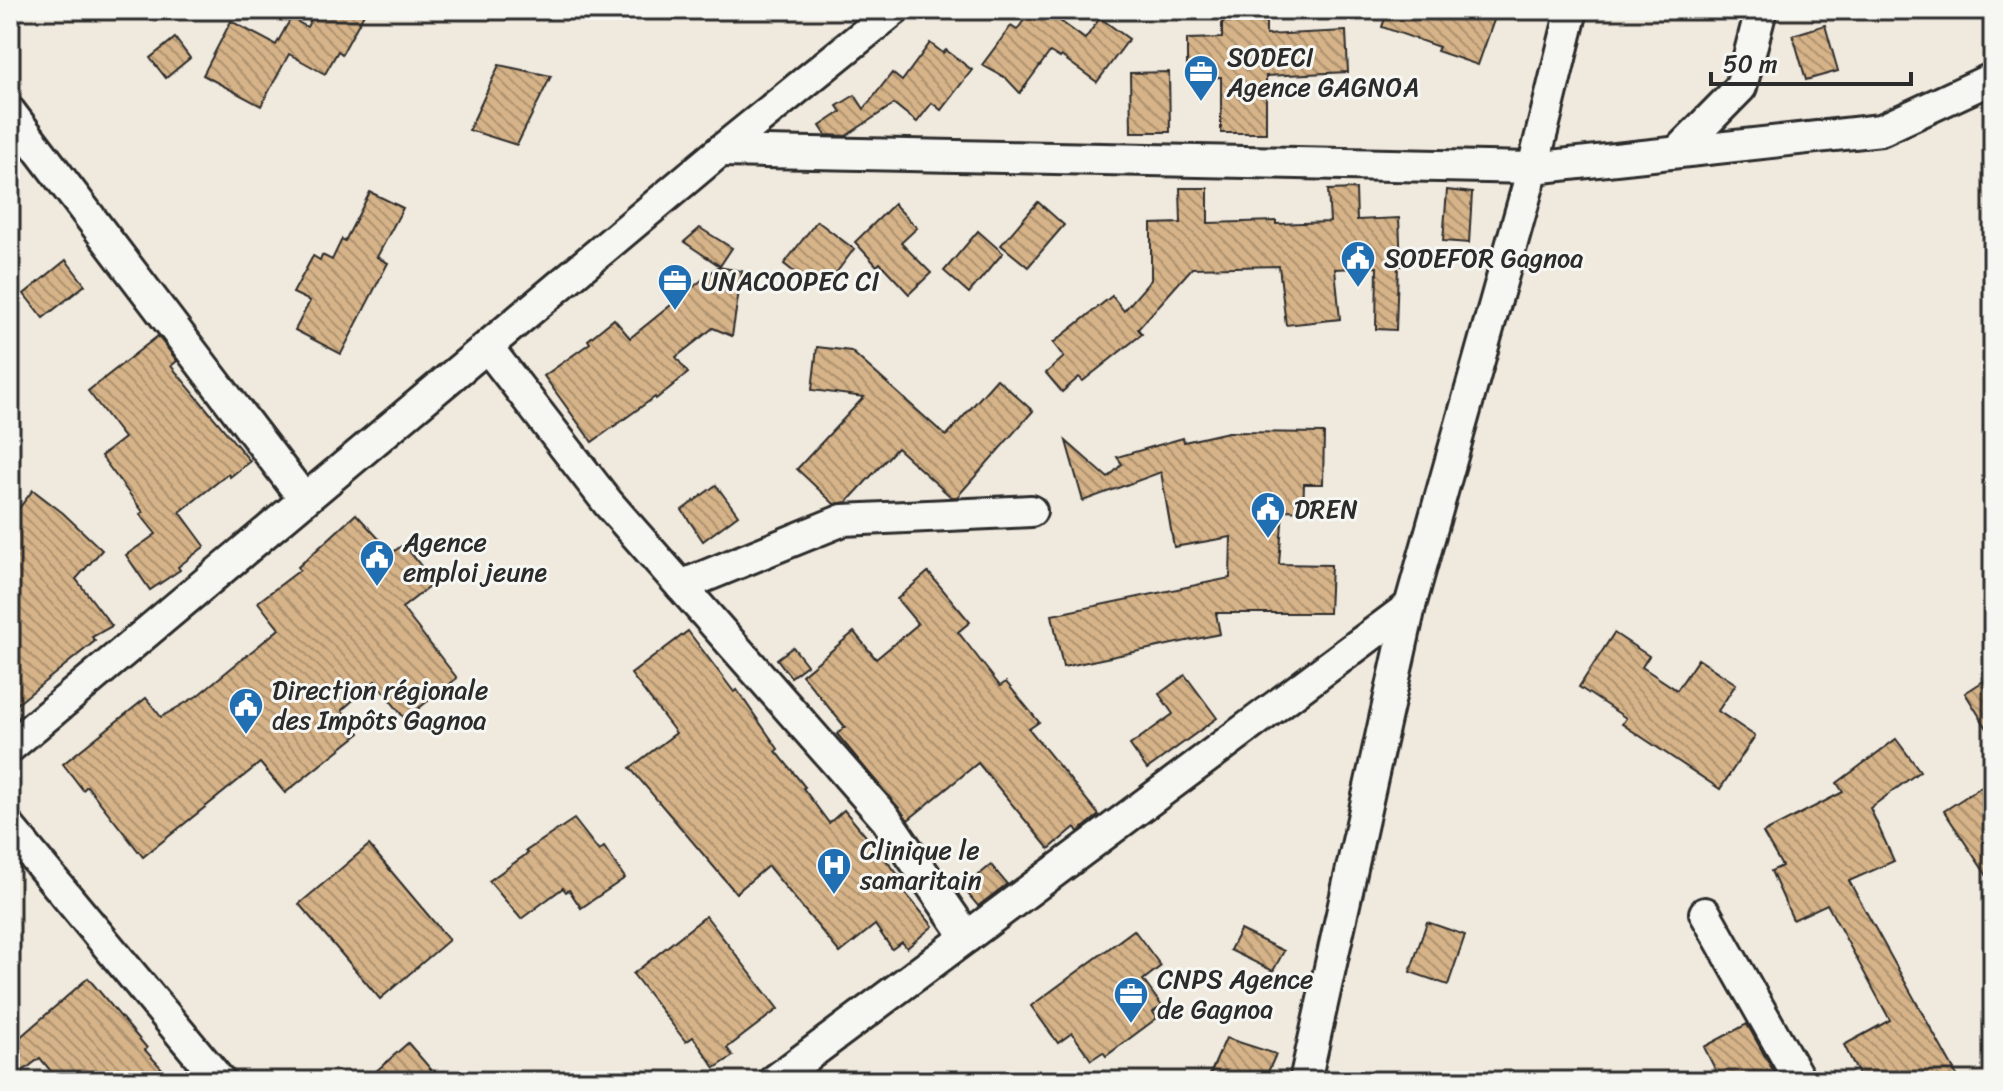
<svg xmlns="http://www.w3.org/2000/svg" width="2003" height="1091" viewBox="0 0 2003 1091" font-family="Sriracha,sans-serif">
<defs>
<pattern id="building-back-hatch" width="6" height="6" patternUnits="userSpaceOnUse" patternTransform="scale(2)"><rect width="6" height="6" fill="#d6b388"/><path d="M-1 5l2 2M0 0l6 6M5-1l2 2" fill="none" stroke="#ae926f"/></pattern>
</defs>
<rect width="100%" height="100%" fill="#f0e9dd"/>
<filter id="ink" filterUnits="userSpaceOnUse"><feTurbulence type="fractalNoise" baseFrequency=".0125" numOctaves="2"/><feDisplacementMap in="SourceGraphic" scale="16" xChannelSelector="R" yChannelSelector="G"/><feConvolveMatrix kernelMatrix="1 2 1 2 8 2 1 2 1" color-interpolation-filters="sRGB"/></filter>
<g filter="url(#ink)">
<g fill="url(#building-back-hatch)" stroke="#2b2b2b" stroke-width="2">
<polygon points="316,10 366,10 342,54 338,51 325,74 289,54 261,106 203,75 231,21 276,45 291,18 307,27"/>
<polygon points="1031,10 1045,10 1085,39 1100,18 1129,39 1097,82 1061,56 1060,58 1050,52 1020,93 1006,78 982,65 1011,26 1017,30"/>
<polygon points="1388,10 1467,10 1494,20 1478,65 1437,51 1439,47 1382,27"/>
<polygon points="1222,22 1266,22 1266,35 1346,31 1348,72 1266,76 1266,133 1221,133 1221,77 1187,78 1187,39 1222,38"/>
<polygon points="1825,25 1838,71 1806,80 1793,35"/>
<polygon points="175,38 190,58 166,78 150,58"/>
<polygon points="930,43 943,53 946,50 972,70 941,110 932,103 917,122 894,104 846,136 826,135 820,126 841,112 837,106 855,95 864,109 892,73 902,81"/>
<polygon points="499,65 551,76 517,145 469,130"/>
<polygon points="1169,72 1170,132 1131,132 1130,73"/>
<polygon points="1180,188 1208,188 1208,223 1276,221 1276,224 1330,222 1328,190 1356,189 1357,220 1399,218 1401,266 1398,266 1396,330 1376,329 1377,267 1335,269 1340,319 1286,325 1279,266 1192,268 1138,329 1142,334 1083,381 1079,377 1062,392 1046,373 1064,357 1053,343 1112,296 1124,311 1151,280 1151,224 1181,223"/>
<polygon points="1447,190 1472,193 1469,243 1443,241"/>
<polygon points="370,192 403,208 377,257 388,263 341,354 295,330 310,301 293,293 313,256 320,260 322,255 332,260 342,239 345,241"/>
<polygon points="1038,202 1064,225 1028,267 1001,245"/>
<polygon points="894,204 917,228 901,243 931,273 909,294 880,263 877,266 855,242"/>
<polygon points="817,221 854,249 821,293 784,264"/>
<polygon points="700,228 732,248 720,266 684,242"/>
<polygon points="978,231 1003,253 969,293 944,271"/>
<polygon points="66,260 85,285 43,318 24,294"/>
<polygon points="718,267 742,271 732,336 713,328 676,357 688,373 656,399 655,397 592,442 544,376 590,343 588,340 614,319 630,338"/>
<polygon points="158,336 177,361 171,366 250,461 230,477 228,474 180,512 205,546 178,567 180,570 150,590 126,555 156,534 140,514 143,512 101,456 124,438 88,391"/>
<polygon points="817,347 851,351 946,436 997,379 1033,411 957,497 951,497 897,448 847,502 834,504 797,469 864,397 812,390"/>
<polygon points="1228,432 1324,433 1323,484 1304,484 1303,511 1283,510 1279,564 1331,565 1329,613 1216,613 1220,634 1063,667 1052,615 1230,578 1231,537 1174,547 1161,472 1083,501 1066,441 1108,478 1122,464 1117,457 1183,438 1184,442"/>
<polygon points="716,485 738,515 703,541 682,510"/>
<polygon points="33,490 63,513 102,550 76,579 112,626 92,637 95,641 10,710 10,520"/>
<polygon points="356,514 392,553 404,544 434,583 402,608 457,678 405,719 375,681 342,710 360,733 285,793 260,763 143,857 87,786 83,790 63,764 146,698 161,717 197,696 279,629 258,602 300,570 298,567"/>
<polygon points="928,572 970,622 958,632 1000,686 1006,682 1039,722 1029,729 1099,815 1078,832 1075,827 1049,849 978,763 908,820 837,734 845,727 802,675 854,632 876,659 918,624 897,599"/>
<polygon points="688,631 734,692 737,690 778,749 776,751 805,787 803,788 829,823 844,810 911,890 906,894 933,926 907,948 902,942 892,949 875,925 840,953 768,866 736,893 630,768 676,733 631,674"/>
<polygon points="1614,633 1649,656 1642,667 1677,690 1698,659 1736,684 1718,711 1755,736 1720,789 1622,724 1626,718 1579,687"/>
<polygon points="793,647 807,665 791,677 777,659"/>
<polygon points="1185,675 1217,718 1147,769 1130,745 1173,714 1159,694"/>
<polygon points="1993,675 1993,738 1965,693"/>
<polygon points="1896,739 1920,771 1870,808 1894,861 1849,881 1960,1081 1862,1081 1844,1045 1890,1020 1827,904 1793,920 1771,871 1782,866 1763,833 1843,792 1837,783"/>
<polygon points="1993,779 1993,885 1944,811"/>
<polygon points="574,819 599,851 604,847 625,878 581,908 569,890 566,892 563,888 521,919 489,881 528,853 526,851"/>
<polygon points="369,845 449,940 380,999 299,904"/>
<polygon points="991,865 1007,884 978,906 963,888"/>
<polygon points="706,916 778,1009 727,1048 733,1056 715,1068 693,1037 686,1042 633,974"/>
<polygon points="1427,922 1465,935 1448,985 1410,972"/>
<polygon points="1134,930 1161,966 1143,980 1162,1006 1153,1012 1157,1018 1106,1056 1103,1052 1091,1060 1072,1033 1058,1043 1031,1006"/>
<polygon points="1240,930 1284,951 1273,971 1230,950"/>
<polygon points="88,978 147,1048 145,1050 173,1081 59,1081 40,1058 10,1081 10,1046"/>
<polygon points="1747,1024 1779,1081 1721,1081 1704,1047"/>
<polygon points="1226,1038 1276,1054 1264,1081 1207,1081"/>
<polygon points="408,1043 441,1081 365,1081"/>
</g>
<g fill="none" stroke-linecap="round" stroke-linejoin="round">
<g stroke="#2b2b2b" stroke-width="36">
<g id="minor">
<polyline points="10,112 304,499"/>
<polyline points="720,151 1533,168 1881,130 1993,78"/>
<polyline points="1677,152 1741,87 1761,10"/>
<polyline points="488,348 608,503 886,819 967,937"/>
<polyline points="681,586 843,520 1031,511"/>
<polyline points="10,747 720,151 894,10"/>
<polyline points="10,828 220,1081"/>
<polyline points="1705,913 1800,1081"/>
<polyline points="774,1081 1410,606"/>
<polyline points="1305,1081 1410,606 1533,168 1572,10"/>
</g>
</g>
<use href="#minor" stroke="#f6f6f2" stroke-width="30"/>
</g>
</g>
<defs>
<g id="office-pin" transform="scale(1.8)"><path d="M0 17L-7.5 6A9.5 9.5 0 1 1 7.5 6Z" fill="#1f6fb2" stroke="#f6f6f2"/><path d="M-6-3h4V-5.5h4V-3h4V5H-6ZM-1-4.5V-3h2v-1.5ZM-6 0V1H6V0Z" fill="#fff"/></g>
<g id="civic-pin" transform="scale(1.8)"><path d="M0 17L-7.5 6A9.5 9.5 0 1 1 7.5 6Z" fill="#1f6fb2" stroke="#f6f6f2"/><path d="M-.6-6.5H3V-4.5H.6V-3L4-1V1h2V6H-6V1h2V-1L-.6-3ZM-1.2 2.5V6h2.4V2.5Z" fill="#fff"/></g>
<g id="hospital-pin" transform="scale(1.8)"><path d="M0 17L-7.5 6A9.5 9.5 0 1 1 7.5 6Z" fill="#1f6fb2" stroke="#f6f6f2"/><path d="M-5-5h3v3.5h4V-5h3V5h-3V1.5h-4V5h-3Z" fill="#fff"/></g>
</defs>
<g fill-rule="evenodd">
<use href="#office-pin" x="1201" y="72"/>
<use href="#civic-pin" x="1358" y="258"/>
<use href="#office-pin" x="675" y="281"/>
<use href="#civic-pin" x="1268" y="509"/>
<use href="#civic-pin" x="377" y="557"/>
<use href="#civic-pin" x="246" y="705"/>
<use href="#hospital-pin" x="834" y="865"/>
<use href="#office-pin" x="1131" y="994"/>
</g>
<g text-anchor="middle" dominant-baseline="central" stroke-width="6" stroke-linejoin="round" paint-order="stroke">
<g font-size="26" fill="#2b2b2b" stroke="#f6f6f2" text-anchor="start">
<text x="1227" y="57">SODECI<tspan x="1227" dy="30">Agence GAGNOA</tspan></text>
<text x="1384" y="258">SODEFOR Gagnoa</text>
<text x="701" y="281">UNACOOPEC CI</text>
<text x="1294" y="509">DREN</text>
<text x="403" y="542">Agence<tspan x="403" dy="30">emploi jeune</tspan></text>
<text x="272" y="690">Direction régionale<tspan x="272" dy="30">des Impôts Gagnoa</tspan></text>
<text x="860" y="850">Clinique le<tspan x="860" dy="30">samaritain</tspan></text>
<text x="1157" y="979">CNPS Agence<tspan x="1157" dy="30">de Gagnoa</tspan></text>
</g>
</g>
<rect width="2003" height="1091" fill="none" stroke="#f6f6f2" stroke-width="40"/>
<rect x="20" y="20" width="1963" height="1051" fill="none" stroke="#2b2b2b" stroke-width="3" filter="url(#ink)"/>
<path d="M1711 72v12h200v-12" fill="none" stroke="#2b2b2b" stroke-width="4"/>
<text x="1723" y="72" font-size="24" fill="#2b2b2b" stroke="#f6f6f2" stroke-width="6" paint-order="stroke">50 m</text>
</svg>
